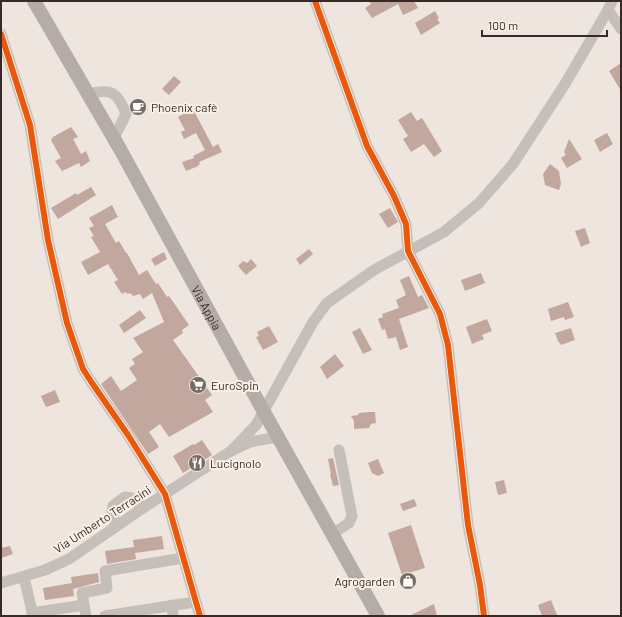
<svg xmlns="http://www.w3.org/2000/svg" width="622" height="617" viewBox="0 0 622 617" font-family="Barlow,sans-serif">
<rect width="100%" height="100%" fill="#ede5de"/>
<g fill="#c2a79f">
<polygon points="369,1 414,1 418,8 403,15 398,4 372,18 365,8 371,4"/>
<polygon points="435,11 439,18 437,19 440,23 421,35 415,23"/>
<polygon points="621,63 621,91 609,71"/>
<polygon points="174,76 181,82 169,95 162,89"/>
<polygon points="188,111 189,114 194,111 213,147 218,144 222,152 199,162 200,164 196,167 186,171 182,162 194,158 193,156 205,150 196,133 184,139 181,132 185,130 178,117"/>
<polygon points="411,112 417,121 422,118 442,151 434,157 424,144 411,152 403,139 408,136 398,120"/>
<polygon points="71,127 78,137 73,139 81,154 86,151 90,161 81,167 79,163 62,171 55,161 61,158 51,140 53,137"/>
<polygon points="607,133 613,144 600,152 594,140"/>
<polygon points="569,139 582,159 567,168 561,158 566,155 564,152"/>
<polygon points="550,164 559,171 561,184 559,190 545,185 543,174"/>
<polygon points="91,187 96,195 58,219 51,208 76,193 77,195"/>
<polygon points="112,205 118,217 105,224 116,243 119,241 126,253 127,253 139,275 147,270 156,284 158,283 167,297 169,296 189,325 182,330 183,333 173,340 212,395 205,400 213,412 169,437 160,424 149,432 159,447 148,454 101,384 111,376 121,391 137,380 129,368 135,364 132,359 143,352 133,338 164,322 152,293 143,299 140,294 133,296 130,293 128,294 125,292 122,294 114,282 118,280 108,264 88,275 81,262 100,252 91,237 94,236 89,228 94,226 89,218"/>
<polygon points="390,208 398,222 388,228 379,214"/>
<polygon points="585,228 590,243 581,247 575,231"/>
<polygon points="309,249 313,254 300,265 296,259"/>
<polygon points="164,252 167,259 155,266 151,259"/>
<polygon points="251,259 257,266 246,275 238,266 243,261 247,263"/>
<polygon points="481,273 485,283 465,291 461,280"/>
<polygon points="409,276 418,297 422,295 429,308 399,319 408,347 400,350 396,337 388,339 385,329 382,330 378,319 383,317 382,314 399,308 396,300 406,295 400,280"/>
<polygon points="568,302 574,317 565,320 564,317 551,321 548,309"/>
<polygon points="140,310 146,318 124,333 119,325"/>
<polygon points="487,319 492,331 482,335 484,339 472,344 466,327"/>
<polygon points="269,326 278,342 263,350 256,337 259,336 257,332"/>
<polygon points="360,328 372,350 363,354 352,332"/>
<polygon points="571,328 575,340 561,345 558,341 555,333"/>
<polygon points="335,354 344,366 327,379 320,367"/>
<polygon points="55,390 60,402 46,407 41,396"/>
<polygon points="369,412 375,412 376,423 371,424 369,428 354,429 354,421 351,416 358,415 359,413"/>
<polygon points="202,440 212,455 183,473 173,456 193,444 194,445"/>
<polygon points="333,458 339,485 333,486 330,474 331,474 328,459"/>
<polygon points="378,459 384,473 378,476 372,473 368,463"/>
<polygon points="504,480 507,493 498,495 495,482"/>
<polygon points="414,499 417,506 403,511 400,504"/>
<polygon points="411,525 425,568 402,575 388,533"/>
<polygon points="162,536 164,549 135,553 136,559 107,564 105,551 134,547 133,540"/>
<polygon points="10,546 13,554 1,558 1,548"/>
<polygon points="98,573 99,582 73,589 74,596 45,600 43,588 72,583 71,577"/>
<polygon points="551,600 557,615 542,616 538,605"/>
<polygon points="434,604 437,616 409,616"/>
</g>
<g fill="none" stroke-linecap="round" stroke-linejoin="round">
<g stroke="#c6beb8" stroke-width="11">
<polyline points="315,1 367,146 394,196 406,224 408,251 440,314 448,345 468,525 480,585 484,616"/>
<polyline points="608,10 621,29"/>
<polyline points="1,34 30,125 48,240 67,323 83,369 92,383 128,435 165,494 200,616"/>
<path d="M88,94C111,88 118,92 126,114L114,138"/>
<polyline points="231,451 256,425 313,322 327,303 374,270 444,232 479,203 513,164 565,84 608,10 612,1"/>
<polyline points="116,526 112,512 113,506 125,497 132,498 143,508"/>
<polyline points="332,534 349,523 352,516 339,450"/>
<polyline points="24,577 33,616"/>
<polyline points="1,583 45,570 69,559 143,508 231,451 250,442 278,437"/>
<polyline points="84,605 82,593 107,588 105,571 183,558"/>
<polyline points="172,605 173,616"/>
<polyline points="32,613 84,605 86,616"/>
<polyline points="105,616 195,602"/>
</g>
<path stroke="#b5aca7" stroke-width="14" id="s1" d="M34,1L120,149L264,412L378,616"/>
<g stroke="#fbf0e5" stroke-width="8">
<g id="cycleway">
<polyline points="315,1 367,146 394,196 406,224 408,251 440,314 448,345 468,525 480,585 484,616"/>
<polyline points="1,34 30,125 48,240 67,323 83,369 92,383 128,435 165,494 200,616"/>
</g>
</g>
<use href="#cycleway" stroke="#e8590c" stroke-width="6"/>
</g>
<defs>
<g id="cafe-disc" transform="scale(0.9)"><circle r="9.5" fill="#776b66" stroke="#fbf0e5"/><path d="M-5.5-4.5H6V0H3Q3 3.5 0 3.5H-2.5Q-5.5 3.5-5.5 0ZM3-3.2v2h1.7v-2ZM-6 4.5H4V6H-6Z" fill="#fff"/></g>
<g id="supermarket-disc" transform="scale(0.9)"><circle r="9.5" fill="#776b66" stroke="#fbf0e5"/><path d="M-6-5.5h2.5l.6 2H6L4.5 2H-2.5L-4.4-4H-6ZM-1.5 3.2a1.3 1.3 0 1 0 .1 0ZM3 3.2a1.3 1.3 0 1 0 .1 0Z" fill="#fff"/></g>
<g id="restaurant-disc" transform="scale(0.9)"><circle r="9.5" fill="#776b66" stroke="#fbf0e5"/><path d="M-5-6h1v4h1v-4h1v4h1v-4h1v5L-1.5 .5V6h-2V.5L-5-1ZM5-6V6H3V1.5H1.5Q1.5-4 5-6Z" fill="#fff"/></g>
<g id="shop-disc" transform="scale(0.9)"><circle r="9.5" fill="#776b66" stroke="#fbf0e5"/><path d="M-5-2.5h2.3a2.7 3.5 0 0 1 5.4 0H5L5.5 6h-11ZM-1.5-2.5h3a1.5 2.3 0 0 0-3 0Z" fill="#fff"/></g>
</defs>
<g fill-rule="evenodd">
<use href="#cafe-disc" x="138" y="107"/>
<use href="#supermarket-disc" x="198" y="385"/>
<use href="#restaurant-disc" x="197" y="463"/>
<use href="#shop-disc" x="408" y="581"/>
</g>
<g text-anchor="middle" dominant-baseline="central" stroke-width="4" stroke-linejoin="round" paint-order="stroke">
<g font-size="12" fill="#372a26" stroke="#fbf0e5" text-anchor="start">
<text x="151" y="107">Phoenix cafè</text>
<text x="211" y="385">EuroSpin</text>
<text x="210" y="463">Lucignolo</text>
<text x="395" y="581" text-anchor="end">Agrogarden</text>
</g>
<g font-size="12" fill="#372a26" stroke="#fbf0e5">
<text stroke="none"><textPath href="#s1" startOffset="352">Via Appia</textPath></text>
<text transform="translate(102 519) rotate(-33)">Via Umberto Terracini</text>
</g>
</g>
<rect width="622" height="617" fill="none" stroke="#372a26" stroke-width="4"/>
<path d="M482 30v6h125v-6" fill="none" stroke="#372a26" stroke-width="2"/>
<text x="488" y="30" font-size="12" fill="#372a26" stroke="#fbf0e5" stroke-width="3" paint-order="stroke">100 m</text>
</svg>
